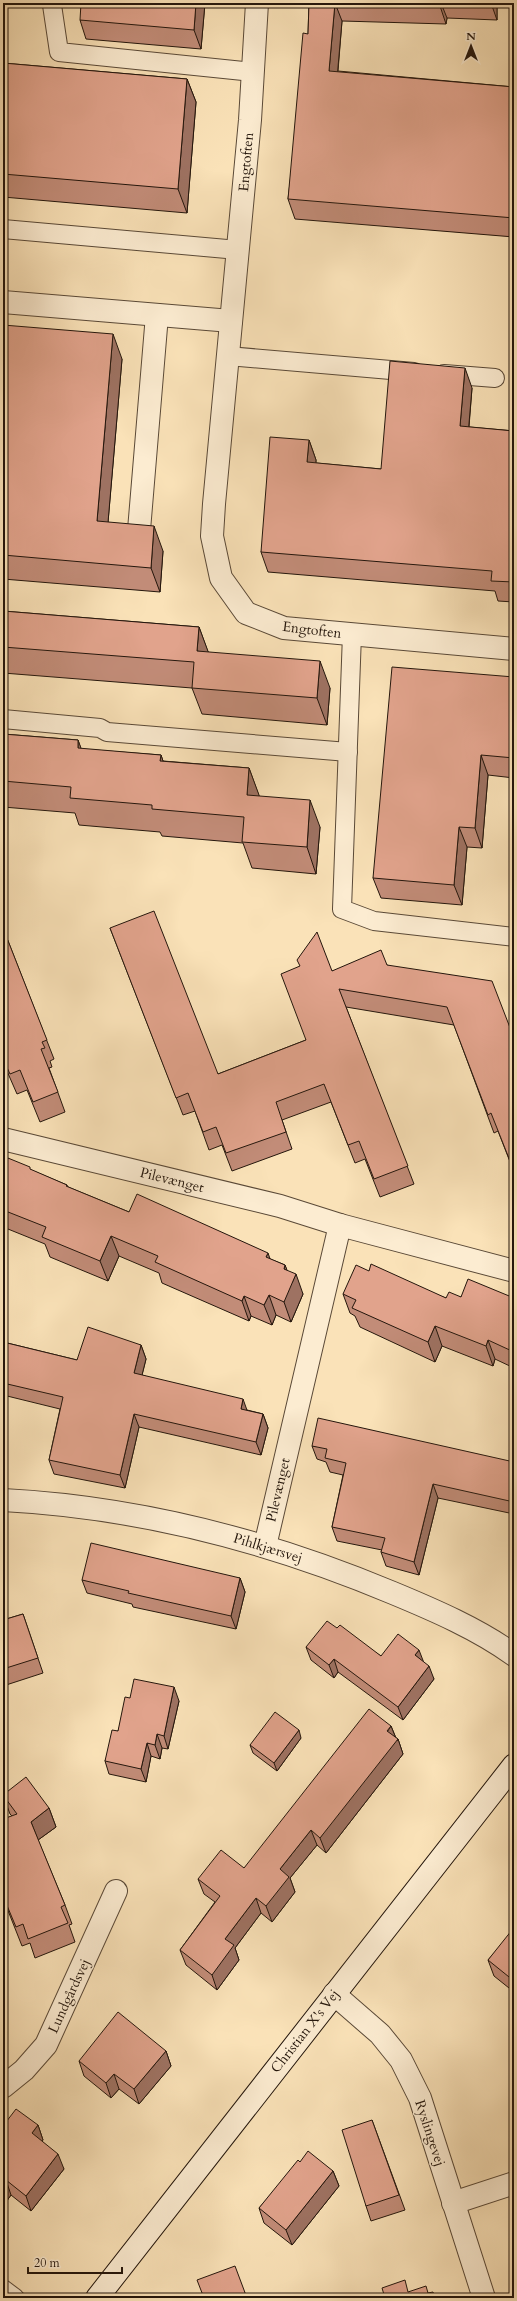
<svg xmlns="http://www.w3.org/2000/svg" width="517" height="2301" viewBox="0 0 517 2301" font-family="Cardo,serif">
<rect width="100%" height="100%" fill="#fae2b8"/>
<filter id="stains"><feTurbulence type="fractalNoise" baseFrequency=".005" numOctaves="4"/><feColorMatrix values="0 0 0 0 .2 0 0 0 0 .09 0 0 0 0 .02 0 0 0 .5 -.17"/></filter>
<radialGradient id="worn" r=".72"><stop offset=".6" stop-color="#630" stop-opacity="0"/><stop offset="1" stop-color="#630" stop-opacity=".3"/></radialGradient>
<g fill="none" stroke-linecap="round" stroke-linejoin="round">
<g stroke="#5a4937" stroke-width="20">
<g id="lane">
<polyline points="52,5 59,52 253,72"/>
<polyline points="3,229 238,250"/>
<polyline points="228,356 414,372"/>
<polyline points="444,374 495,378"/>
<polyline points="352,634 342,909 374,921 514,937"/>
<polyline points="3,719 100,728 107,732 348,752"/>
<polyline points="3,2289 15,2298"/>
</g>
</g>
<g stroke="#5a4937" stroke-width="24">
<g id="street">
<polyline points="257,3 250,120 214,504 212,536 221,578 246,613 284,628 514,649"/>
<polyline points="3,302 231,321"/>
<polyline points="139,530 157,315"/>
<polyline points="3,1139 280,1206 340,1225 514,1271"/>
<path d="M3,1500C138,1507 269,1541 393,1593C434,1610 478,1629 514,1655"/>
<polyline points="265,1546 340,1225"/>
<polyline points="334,1994 380,2034 401,2060 420,2098 484,2298"/>
<polyline points="3,2087 24,2070 46,2045 116,1891"/>
<polyline points="453,2203 514,2183"/>
</g>
</g>
<g stroke="#24160c" stroke-width="24">
<polyline id="secondary" points="97,2298 514,1765"/>
</g>
<use href="#lane" stroke="#fcecd1" stroke-width="18"/>
<use href="#street" stroke="#fcecd1" stroke-width="22"/>
<use href="#secondary" stroke="#fcecd1" stroke-width="22"/>
</g>
<g fill="#c28c78" stroke="#24160c">
<polygon points="205,3 201,49 86,39 80,20"/>
<polygon points="309,3 497,3 497,20 447,18 446,24 342,21 338,71 514,87 514,237 295,219 288,199 308,34"/>
<polygon points="3,63 187,79 196,102 187,213 3,197"/>
<polygon points="3,325 122,359 108,522 163,551 160,592 3,579"/>
<polygon points="472,388 469,427 514,431 514,602 498,601 495,591 268,572 261,552 309,440 316,460 316,463 381,469"/>
<polygon points="3,611 199,627 208,652 330,688 327,725 202,714 192,688 3,673"/>
<polygon points="514,677 514,778 488,775 482,848 467,847 462,905 381,898 373,878"/>
<polygon points="3,734 78,740 81,749 161,755 163,761 249,768 259,796 320,827 316,874 252,868 243,843 162,836 160,832 79,825 75,813 3,807"/>
<polygon points="3,928 54,1059 50,1061 52,1067 49,1068 65,1112 40,1122 27,1090 17,1094 3,1062"/>
<polygon points="110,928 218,1074 306,1040 332,971 387,965 514,1038 514,1172 498,1131 494,1133 454,1025 346,1007 414,1184 380,1197 365,1159 355,1163 331,1102 282,1120 292,1149 232,1171 222,1145 209,1150 195,1111 183,1115"/>
<polygon points="3,1156 31,1170 67,1185 68,1187 129,1212 270,1259 285,1265 287,1271 303,1294 291,1322 276,1315 272,1325 251,1316 249,1321 162,1283 159,1273 119,1256 108,1281 50,1257 45,1244 3,1227"/>
<polygon points="369,1271 446,1298 461,1297 514,1298 514,1368 495,1359 493,1366 442,1346 435,1362 360,1327 355,1316 350,1313 343,1294"/>
<polygon points="3,1342 77,1360 141,1345 146,1359 142,1375 247,1410 263,1414 268,1428 261,1455 139,1427 125,1488 54,1474 49,1460 60,1409 3,1395"/>
<polygon points="312,1446 514,1462 514,1514 438,1498 419,1575 386,1566 381,1552 382,1550 337,1541 332,1527 343,1475 330,1472 326,1462 317,1459"/>
<polygon points="240,1578 245,1592 236,1629 133,1607 132,1604 87,1593 82,1580"/>
<polygon points="23,1614 43,1673 3,1686 3,1620"/>
<polygon points="337,1628 381,1656 423,1662 434,1679 403,1720 338,1672 334,1678 311,1660 306,1647"/>
<polygon points="130,1698 179,1701 168,1749 162,1748 160,1759 151,1756 146,1782 109,1774 105,1761 118,1731"/>
<polygon points="391,1726 396,1738 398,1739 403,1754 326,1853 317,1845 290,1878 295,1892 272,1922 261,1913 235,1948 239,1960 217,1990 186,1965 180,1950 215,1902 204,1894 198,1879 244,1868"/>
<polygon points="301,1738 277,1771 253,1753 250,1745"/>
<polygon points="3,1795 49,1808 56,1827 38,1840 65,1905 72,1924 69,1925 75,1942 35,1958 30,1943 22,1946 3,1898 3,1820 12,1816 10,1814"/>
<polygon points="514,1931 514,1992 494,1976 488,1960"/>
<polygon points="166,2051 171,2066 139,2104 119,2089 111,2098 84,2076 79,2061"/>
<polygon points="372,2120 405,2210 371,2221 366,2206"/>
<polygon points="38,2125 43,2140 42,2141 64,2169 31,2211 11,2195 6,2202 3,2199 3,2126"/>
<polygon points="300,2162 333,2171 339,2186 292,2245 264,2223 259,2208"/>
</g>
<g fill="#9e7262" stroke="#24160c">
<polygon points="196,3 205,3 201,49 194,30"/>
<polygon points="335,3 342,21 336,90 329,71"/>
<polygon points="439,3 441,3 447,18 446,24"/>
<polygon points="491,3 497,3 497,20"/>
<polygon points="187,79 196,102 187,213 178,189"/>
<polygon points="113,334 122,359 106,546 97,521"/>
<polygon points="465,368 472,388 467,447 460,426"/>
<polygon points="309,440 316,460 314,483 307,462"/>
<polygon points="154,526 163,551 160,592 151,568"/>
<polygon points="199,627 209,654 197,651"/>
<polygon points="320,661 330,688 327,725 317,698"/>
<polygon points="78,740 88,767 78,748"/>
<polygon points="161,755 170,782 160,761"/>
<polygon points="481,755 488,775 482,848 475,828"/>
<polygon points="249,768 259,795 257,822 247,795"/>
<polygon points="310,800 320,827 316,874 307,847"/>
<polygon points="459,827 467,847 462,905 454,885"/>
<polygon points="111,1236 119,1256 108,1281 100,1261"/>
<polygon points="268,1253 275,1273 266,1257"/>
<polygon points="285,1265 292,1283 296,1274 303,1294 291,1322 284,1302 284,1269"/>
<polygon points="269,1295 276,1315 272,1325 264,1305"/>
<polygon points="244,1296 251,1316 249,1321 242,1301"/>
<polygon points="435,1326 442,1346 435,1362 428,1342"/>
<polygon points="488,1340 495,1359 493,1366 486,1346"/>
<polygon points="141,1345 146,1359 139,1387 134,1373"/>
<polygon points="243,1399 248,1413 241,1409"/>
<polygon points="134,1414 139,1427 125,1488 120,1475"/>
<polygon points="263,1414 268,1428 261,1455 256,1442"/>
<polygon points="433,1484 438,1498 419,1575 414,1562"/>
<polygon points="240,1578 245,1592 236,1629 231,1616"/>
<polygon points="419,1650 424,1663 415,1655"/>
<polygon points="334,1659 338,1672 334,1678 329,1665"/>
<polygon points="429,1666 434,1679 403,1720 398,1707"/>
<polygon points="174,1687 179,1701 168,1749 164,1736"/>
<polygon points="391,1726 397,1741 398,1739 403,1754 326,1853 320,1838"/>
<polygon points="299,1730 301,1738 277,1771 274,1763"/>
<polygon points="157,1734 162,1748 160,1759 155,1745"/>
<polygon points="147,1743 151,1756 146,1782 141,1769"/>
<polygon points="49,1808 56,1827 38,1840 31,1822"/>
<polygon points="311,1830 317,1845 290,1878 295,1892 272,1922 266,1906 280,1869"/>
<polygon points="256,1898 261,1913 235,1948 239,1960 217,1990 212,1975 225,1939"/>
<polygon points="166,2051 171,2066 139,2104 134,2089"/>
<polygon points="114,2074 119,2089 111,2098 106,2083"/>
<polygon points="38,2125 43,2140 37,2148 32,2133"/>
<polygon points="58,2154 64,2169 31,2211 26,2196"/>
<polygon points="333,2171 339,2186 292,2245 286,2230"/>
<polygon points="6,2180 11,2195 6,2202 3,2193 3,2183"/>
</g>
<g fill="#e1a38c" stroke="#24160c">
<polygon points="81,3 196,3 194,30 80,20"/>
<polygon points="309,3 335,3 329,71 514,87 514,218 288,199 303,33 308,34"/>
<polygon points="390,3 439,3 439,4"/>
<polygon points="3,63 187,79 178,189 3,174"/>
<polygon points="3,325 113,334 97,521 154,526 151,568 3,555"/>
<polygon points="390,361 465,368 460,426 514,431 514,582 491,581 492,571 261,552 270,437 309,440 307,462 381,469"/>
<polygon points="3,611 199,627 197,651 320,661 317,698 192,688 194,662 3,647"/>
<polygon points="392,667 514,677 514,758 481,755 475,828 459,827 454,885 373,878"/>
<polygon points="3,734 78,740 78,748 161,755 160,761 249,768 247,795 310,800 307,847 242,842 244,817 152,809 152,805 70,798 71,787 3,781"/>
<polygon points="154,911 218,1074 306,1040 281,974 300,966 297,960 317,932 332,971 381,950 387,965 492,981 514,1038 514,1171 491,1113 488,1115 447,1007 339,989 408,1166 374,1179 359,1141 348,1145 324,1084 276,1102 286,1132 226,1153 216,1127 203,1132 188,1093 176,1098 110,928"/>
<polygon points="3,928 47,1040 42,1042 45,1048 41,1049 58,1092 33,1102 20,1070 10,1074 3,1059"/>
<polygon points="3,1156 30,1167 30,1169 67,1185 66,1186 129,1212 137,1194 268,1253 266,1257 285,1265 284,1269 296,1274 284,1302 269,1295 264,1305 244,1296 242,1301 155,1262 158,1256 111,1236 100,1261 42,1237 46,1227 3,1210"/>
<polygon points="371,1264 446,1298 449,1292 461,1297 468,1279 514,1298 514,1352 488,1340 486,1346 435,1326 428,1342 352,1308 356,1300 343,1294 356,1265 369,1271"/>
<polygon points="88,1327 141,1345 134,1373 243,1399 241,1409 263,1414 256,1442 134,1414 120,1475 49,1460 63,1397 3,1383 3,1342 77,1360"/>
<polygon points="318,1418 514,1462 514,1502 433,1484 414,1562 381,1552 385,1538 332,1527 346,1463 325,1458 327,1449 312,1446"/>
<polygon points="91,1543 240,1578 231,1616 128,1593 129,1591 82,1580"/>
<polygon points="23,1614 38,1658 3,1669 3,1620"/>
<polygon points="327,1621 337,1628 340,1625 381,1656 398,1634 419,1650 415,1655 429,1666 398,1707 334,1659 329,1665 306,1647"/>
<polygon points="134,1679 174,1687 164,1736 157,1734 155,1745 147,1743 141,1769 105,1761 112,1730 118,1731 125,1697 130,1698"/>
<polygon points="369,1709 391,1726 387,1731 398,1739 320,1838 311,1830 280,1869 289,1877 266,1906 256,1898 225,1939 234,1945 212,1975 180,1950 220,1896 198,1879 221,1850 244,1868"/>
<polygon points="275,1712 299,1730 274,1763 250,1745"/>
<polygon points="26,1777 49,1808 31,1822 65,1905 61,1907 68,1923 28,1939 23,1924 16,1927 3,1896 3,1819 17,1814 3,1795"/>
<polygon points="512,1930 514,1931 514,1981 488,1960"/>
<polygon points="118,2012 166,2051 134,2089 114,2074 106,2083 79,2061"/>
<polygon points="16,2109 38,2125 32,2133 58,2154 26,2196 6,2180 3,2183 3,2126"/>
<polygon points="372,2120 399,2195 366,2206 342,2130"/>
<polygon points="308,2151 333,2171 286,2230 259,2208 298,2160 300,2162"/>
<polygon points="235,2266 247,2298 204,2298 197,2280"/>
<polygon points="405,2280 408,2292 426,2286 428,2293 433,2292 435,2298 385,2298 382,2288"/>
</g>
<g text-anchor="middle" dominant-baseline="central" stroke-width="3" stroke-linejoin="round" paint-order="stroke">
<g font-size="14" fill="#24160c" stroke="#fcecd1">
<text transform="translate(246 162) rotate(-85)">Engtoften</text>
<text transform="translate(312 630) rotate(7)">Engtoften</text>
<text transform="translate(172 1180) rotate(14)">Pilevænget</text>
<text transform="translate(278 1490) rotate(-77)">Pilevænget</text>
<text transform="translate(268 1548) rotate(17)">Pihlkjærsvej</text>
<text transform="translate(69 1996) rotate(-65)">Lundgårdsvej</text>
<text transform="translate(305 2031) rotate(-52)">Christian X's Vej</text>
<text transform="translate(430 2133) rotate(72)">Ryslingevej</text>
</g>
</g>
<rect width="517" height="2301" fill="none" stroke="#fae2b8" stroke-width="16"/>
<rect x="4" y="4" width="509" height="2293" fill="none" stroke="#24160c" stroke-width="2"/>
<rect x="8" y="8" width="501" height="2285" fill="none" stroke="#24160c"/>
<g transform="translate(471 46)" stroke="#fcecd1" stroke-width="3" paint-order="stroke">
<path d="M0-3L7 15L0 10L-7 15Z" fill="#24160c"/>
<text y="-6" font-size="11" font-weight="bold" text-anchor="middle" fill="#24160c">N</text>
</g>
<path d="M28 2267v6h94v-6" fill="none" stroke="#24160c" stroke-width="2"/>
<text x="34" y="2267" font-size="12" fill="#24160c" stroke="#fcecd1" stroke-width="3" paint-order="stroke">20 m</text>
<rect width="100%" height="100%" filter="url(#stains)"/>
<rect width="100%" height="100%" fill="url(#worn)"/>
</svg>
